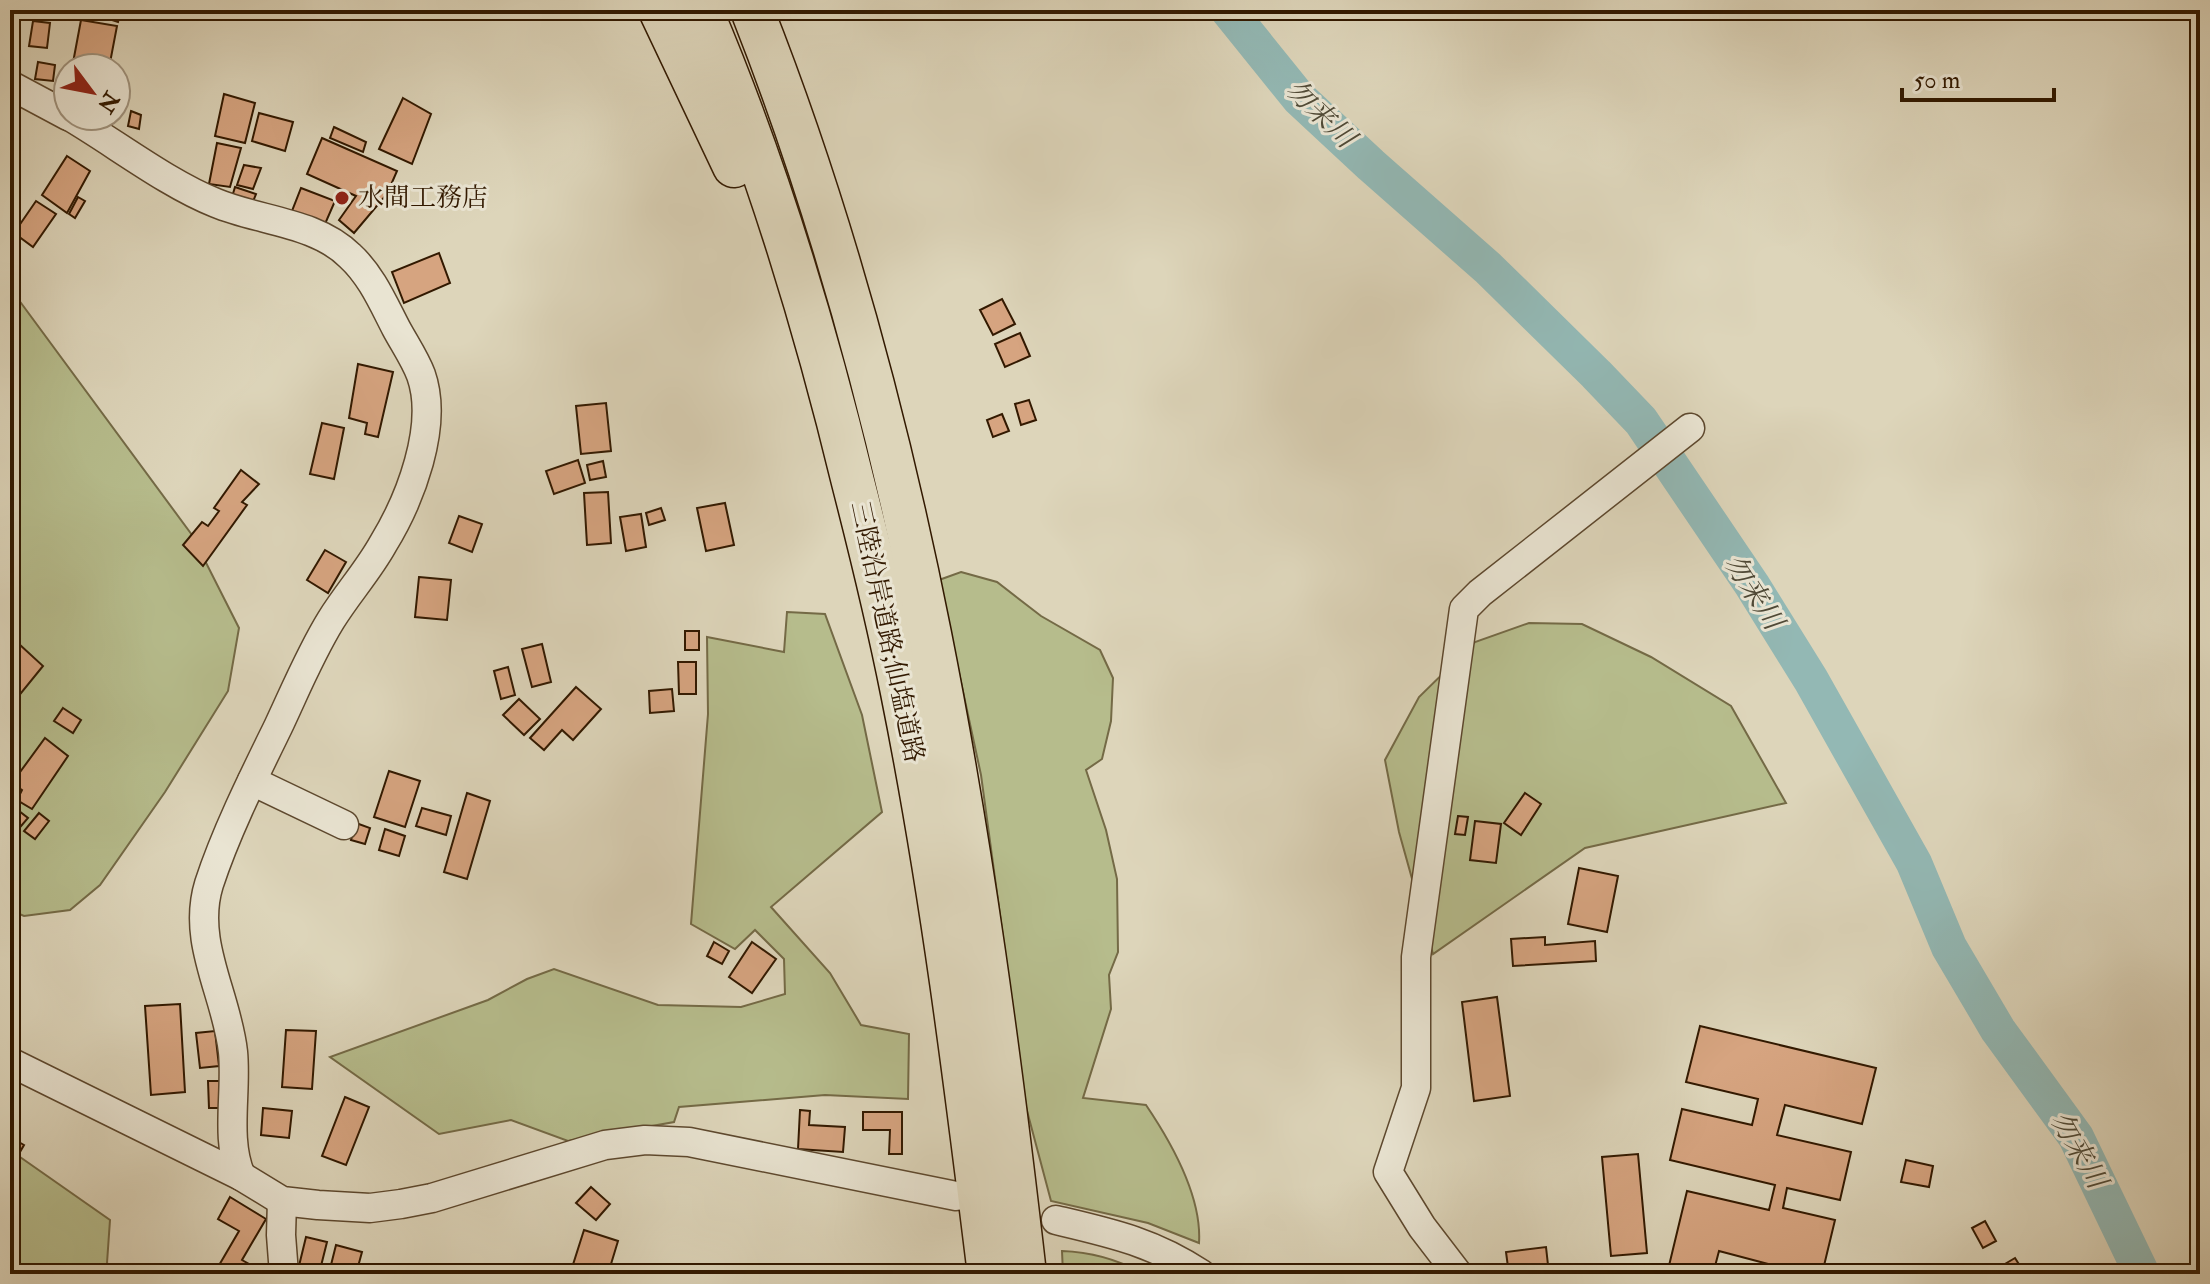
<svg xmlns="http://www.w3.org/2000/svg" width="2210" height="1284" viewBox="0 0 2210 1284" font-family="'IM FELL Double Pica','Noto Serif JP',serif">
<rect width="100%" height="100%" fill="#ddd5ba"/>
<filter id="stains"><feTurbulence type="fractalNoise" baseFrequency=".0025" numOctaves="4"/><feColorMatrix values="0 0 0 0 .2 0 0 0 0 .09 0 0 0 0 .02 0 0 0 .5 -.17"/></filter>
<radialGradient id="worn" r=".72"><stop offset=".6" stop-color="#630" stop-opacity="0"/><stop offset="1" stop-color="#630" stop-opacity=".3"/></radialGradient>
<g fill="#b6bc8c" stroke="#746a46" stroke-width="2">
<polygon points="10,288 192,535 239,628 228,691 165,792 100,885 70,910 24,916 10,910 10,656 15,593 10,587"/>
<path d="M961,572L997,582L1041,616L1100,650L1113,678L1111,721L1102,759L1086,770L1106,830L1117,879L1118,952L1109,975L1111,1009L1083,1098L1146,1105C1171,1142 1202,1197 1199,1243L1148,1223L1051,1201L1026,1107L981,775L939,580Z"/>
<polygon points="787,612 825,614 862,715 882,812 771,907 830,973 861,1025 909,1034 908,1099 825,1095 679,1107 674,1122 568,1141 511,1120 439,1134 330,1057 488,1000 527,979 554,969 658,1005 741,1007 785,994 784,959 755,930 735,949 691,924 708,714 707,637 784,652"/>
<polygon points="1529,623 1582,624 1651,657 1731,706 1786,803 1585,848 1433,954 1399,832 1385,760 1419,697 1475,642"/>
<polygon points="10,1150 110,1220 107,1263 121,1274 10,1274"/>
<path d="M1062,1251C1091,1252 1119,1260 1144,1274H1063Z"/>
</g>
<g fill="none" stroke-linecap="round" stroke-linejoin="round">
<polyline stroke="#93b8b4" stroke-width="36" points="1228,10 1299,98 1371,165 1488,268 1596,374 1641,421 1752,585 1811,680 1914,863 1949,947 1998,1030 2076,1137 2142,1274"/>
</g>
<g fill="#d6a480" stroke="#321900" stroke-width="2">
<polygon points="95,10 121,10 118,22 94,14"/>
<polygon points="81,20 117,26 109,68 72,68"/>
<polygon points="33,21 50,23 47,48 29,46"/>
<polygon points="38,62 55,65 53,81 35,79"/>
<polygon points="224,94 255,103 245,143 215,136"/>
<polygon points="403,98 431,114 412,164 379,149"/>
<polygon points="131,111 141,115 139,129 128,126"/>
<polygon points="259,113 293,122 285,151 252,141"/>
<polygon points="334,127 366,142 363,152 330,138"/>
<polygon points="322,138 397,171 387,194 354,233 339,220 356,196 307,174"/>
<polygon points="217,143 241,148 230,187 209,184"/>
<polygon points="67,156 90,171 67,213 42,195"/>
<polygon points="244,165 261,168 253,189 237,185"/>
<polygon points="235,187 256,194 252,204 232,197"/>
<polygon points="301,188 335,201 325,224 292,211"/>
<polygon points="78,197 85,201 75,218 69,214"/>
<polygon points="36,201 56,214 33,247 14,233"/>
<polygon points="439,253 450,283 404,303 392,272"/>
<polygon points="1002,299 1015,324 993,335 980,310"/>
<polygon points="1020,333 1030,356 1005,367 995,344"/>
<polygon points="358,364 393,372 378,437 365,434 367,423 349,418"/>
<polygon points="1029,400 1036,420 1021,425 1015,404"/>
<polygon points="606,403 611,451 581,454 576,406"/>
<polygon points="1002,414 1009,431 993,437 987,420"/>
<polygon points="322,423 344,428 334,479 310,474"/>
<polygon points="578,460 585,483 554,494 546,471"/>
<polygon points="603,461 606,477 590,480 587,465"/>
<polygon points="241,470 259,484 242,502 247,505 203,566 183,545 202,522 208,526 219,511 214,508"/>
<polygon points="608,492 611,543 587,545 584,493"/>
<polygon points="725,503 734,545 706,551 697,508"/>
<polygon points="661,508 665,520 649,525 646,513"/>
<polygon points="641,514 646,547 626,551 620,517"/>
<polygon points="459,516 482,524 472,552 449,543"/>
<polygon points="325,550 346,562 328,593 307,580"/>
<polygon points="419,577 451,580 447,620 415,617"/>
<rect x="685" y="631" width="14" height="19"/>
<polygon points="19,644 43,666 13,703 10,701 10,654"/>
<polygon points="542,644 551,682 532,687 522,649"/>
<polygon points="678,662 696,662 696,694 679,694"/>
<polygon points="508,667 515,695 501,699 494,671"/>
<polygon points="576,687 601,709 573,740 562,730 544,750 530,738"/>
<polygon points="672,689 674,711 650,713 649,691"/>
<polygon points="519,699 540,719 524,735 503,715"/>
<polygon points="63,708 81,720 73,733 54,721"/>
<polygon points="45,738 68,756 32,809 17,800 22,790 12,783"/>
<polygon points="389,771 420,781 405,827 374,817"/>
<polygon points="467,793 490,801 467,879 444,872"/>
<polygon points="1525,793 1541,804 1521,835 1504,823"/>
<polygon points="10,804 28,818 10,839"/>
<polygon points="422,808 451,816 446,835 416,826"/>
<polygon points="39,813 49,821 35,839 24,831"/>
<polygon points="1458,816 1468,817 1465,835 1455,834"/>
<polygon points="1475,821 1501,824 1496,863 1470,860"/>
<polygon points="356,823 370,828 365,844 351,840"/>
<polygon points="385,829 405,836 399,856 379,850"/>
<polygon points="1579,868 1618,876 1607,932 1568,924"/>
<polygon points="1545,937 1545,945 1595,941 1596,961 1513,966 1511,939"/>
<polygon points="714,942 729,951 722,964 707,956"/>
<polygon points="752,942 776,959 752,993 729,977"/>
<polygon points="1497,997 1510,1096 1474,1101 1462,1002"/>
<polygon points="180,1004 185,1092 151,1095 145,1006"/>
<polygon points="1700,1026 1876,1068 1862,1124 1785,1105 1777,1135 1851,1152 1840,1200 1787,1188 1783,1208 1835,1220 1822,1274 1770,1274 1772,1265 1719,1251 1713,1274 1667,1274 1687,1191 1769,1210 1775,1185 1670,1160 1682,1109 1752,1125 1758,1099 1686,1082"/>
<polygon points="286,1030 316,1031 312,1089 282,1087"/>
<polygon points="215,1031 219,1066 200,1068 196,1033"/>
<polygon points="208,1081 221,1081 222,1108 209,1108"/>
<polygon points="345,1097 369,1107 346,1165 322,1156"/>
<polygon points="263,1108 292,1111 289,1138 261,1135"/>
<polygon points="800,1110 810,1111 809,1125 845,1127 843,1152 798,1149"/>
<polygon points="863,1112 902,1112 902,1154 889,1154 890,1130 863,1130"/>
<polygon points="10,1137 24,1145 10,1169"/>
<polygon points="1638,1154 1647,1253 1611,1256 1602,1157"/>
<polygon points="1906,1160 1933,1166 1929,1187 1901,1182"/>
<polygon points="591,1187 610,1204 596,1220 576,1203"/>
<polygon points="230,1197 266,1219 242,1260 263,1272 262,1274 227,1274 218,1267 239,1231 218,1219"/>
<polygon points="1985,1221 1996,1241 1983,1248 1972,1228"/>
<polygon points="584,1230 618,1241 608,1274 570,1274"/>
<polygon points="306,1237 327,1242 319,1274 297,1274"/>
<polygon points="336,1245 362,1252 356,1274 329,1273"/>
<polygon points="1546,1247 1549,1274 1495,1274 1494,1268 1508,1267 1506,1252"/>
<polygon points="2015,1258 2025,1274 1995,1274 1993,1271"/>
</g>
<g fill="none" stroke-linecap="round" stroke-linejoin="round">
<g stroke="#5d482e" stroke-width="31">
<g id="minor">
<polyline points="10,85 68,116"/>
<path d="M69,116C115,143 168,184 216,203C259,221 316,222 350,256C371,275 383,303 396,328C404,343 415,359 421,375C439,426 410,500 383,544C368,571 347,594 331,620C310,654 295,691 278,727C254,776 226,832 209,884C191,942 227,995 233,1052C237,1092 225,1139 241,1176"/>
<polyline points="252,781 344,825"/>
<polyline points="10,1062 241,1176 282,1201 318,1205 370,1208 401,1204 432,1198 605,1145 645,1140 689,1142 956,1196"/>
<polyline points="282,1201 281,1235 284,1274"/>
<path d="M1056,1220C1111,1233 1153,1242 1201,1274"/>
<polyline points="1458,1274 1422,1227 1388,1172 1416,1088 1416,957 1464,609 1480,593 1690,428"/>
</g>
</g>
<g stroke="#321900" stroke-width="45">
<g id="highway">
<polyline points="660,10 734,166"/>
<path d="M701,10C766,163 814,321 853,482C871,552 888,622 902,692C941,885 965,1079 989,1274"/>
<path d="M752,10C911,413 976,847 1025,1274"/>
</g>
</g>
<use href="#minor" stroke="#e9e4d2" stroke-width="28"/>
<use href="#highway" stroke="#ddd5ba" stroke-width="42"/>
</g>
<circle fill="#8f2418" stroke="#e9e4d2" stroke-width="3" cx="342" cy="198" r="8"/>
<g text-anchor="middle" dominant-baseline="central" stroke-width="6" stroke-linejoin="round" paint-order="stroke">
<g font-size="26" fill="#321900" stroke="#e9e4d2" text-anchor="start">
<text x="358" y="198">水間工務店</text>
</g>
<g font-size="26" fill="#321900" stroke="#e9e4d2">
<text transform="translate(887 632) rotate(78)">三陸沿岸道路;仙塩道路</text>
</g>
<g font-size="28" font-style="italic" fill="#4f4936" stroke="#e9e4d2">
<text transform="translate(1320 114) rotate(44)">勿来川</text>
<text transform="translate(1753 592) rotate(57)">勿来川</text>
<text transform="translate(2078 1150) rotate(60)">勿来川</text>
</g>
</g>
<rect width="2210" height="1284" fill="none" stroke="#ddd5ba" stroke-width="40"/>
<rect x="12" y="12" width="2186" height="1260" fill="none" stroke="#321900" stroke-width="4"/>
<rect x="20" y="20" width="2170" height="1244" fill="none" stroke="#321900" stroke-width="2"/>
<g transform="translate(92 92) rotate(122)"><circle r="38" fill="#e9e4d2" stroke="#a0937e" stroke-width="2"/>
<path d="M0-6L14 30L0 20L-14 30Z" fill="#8f2418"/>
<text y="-12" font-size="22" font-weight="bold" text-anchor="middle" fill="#321900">N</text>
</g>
<path d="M1902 88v12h152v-12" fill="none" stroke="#321900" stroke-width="4"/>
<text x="1914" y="88" font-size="24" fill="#321900" stroke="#e9e4d2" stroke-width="6" paint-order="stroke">50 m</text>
<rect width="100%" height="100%" filter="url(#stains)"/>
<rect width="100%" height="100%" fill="url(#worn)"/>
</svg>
